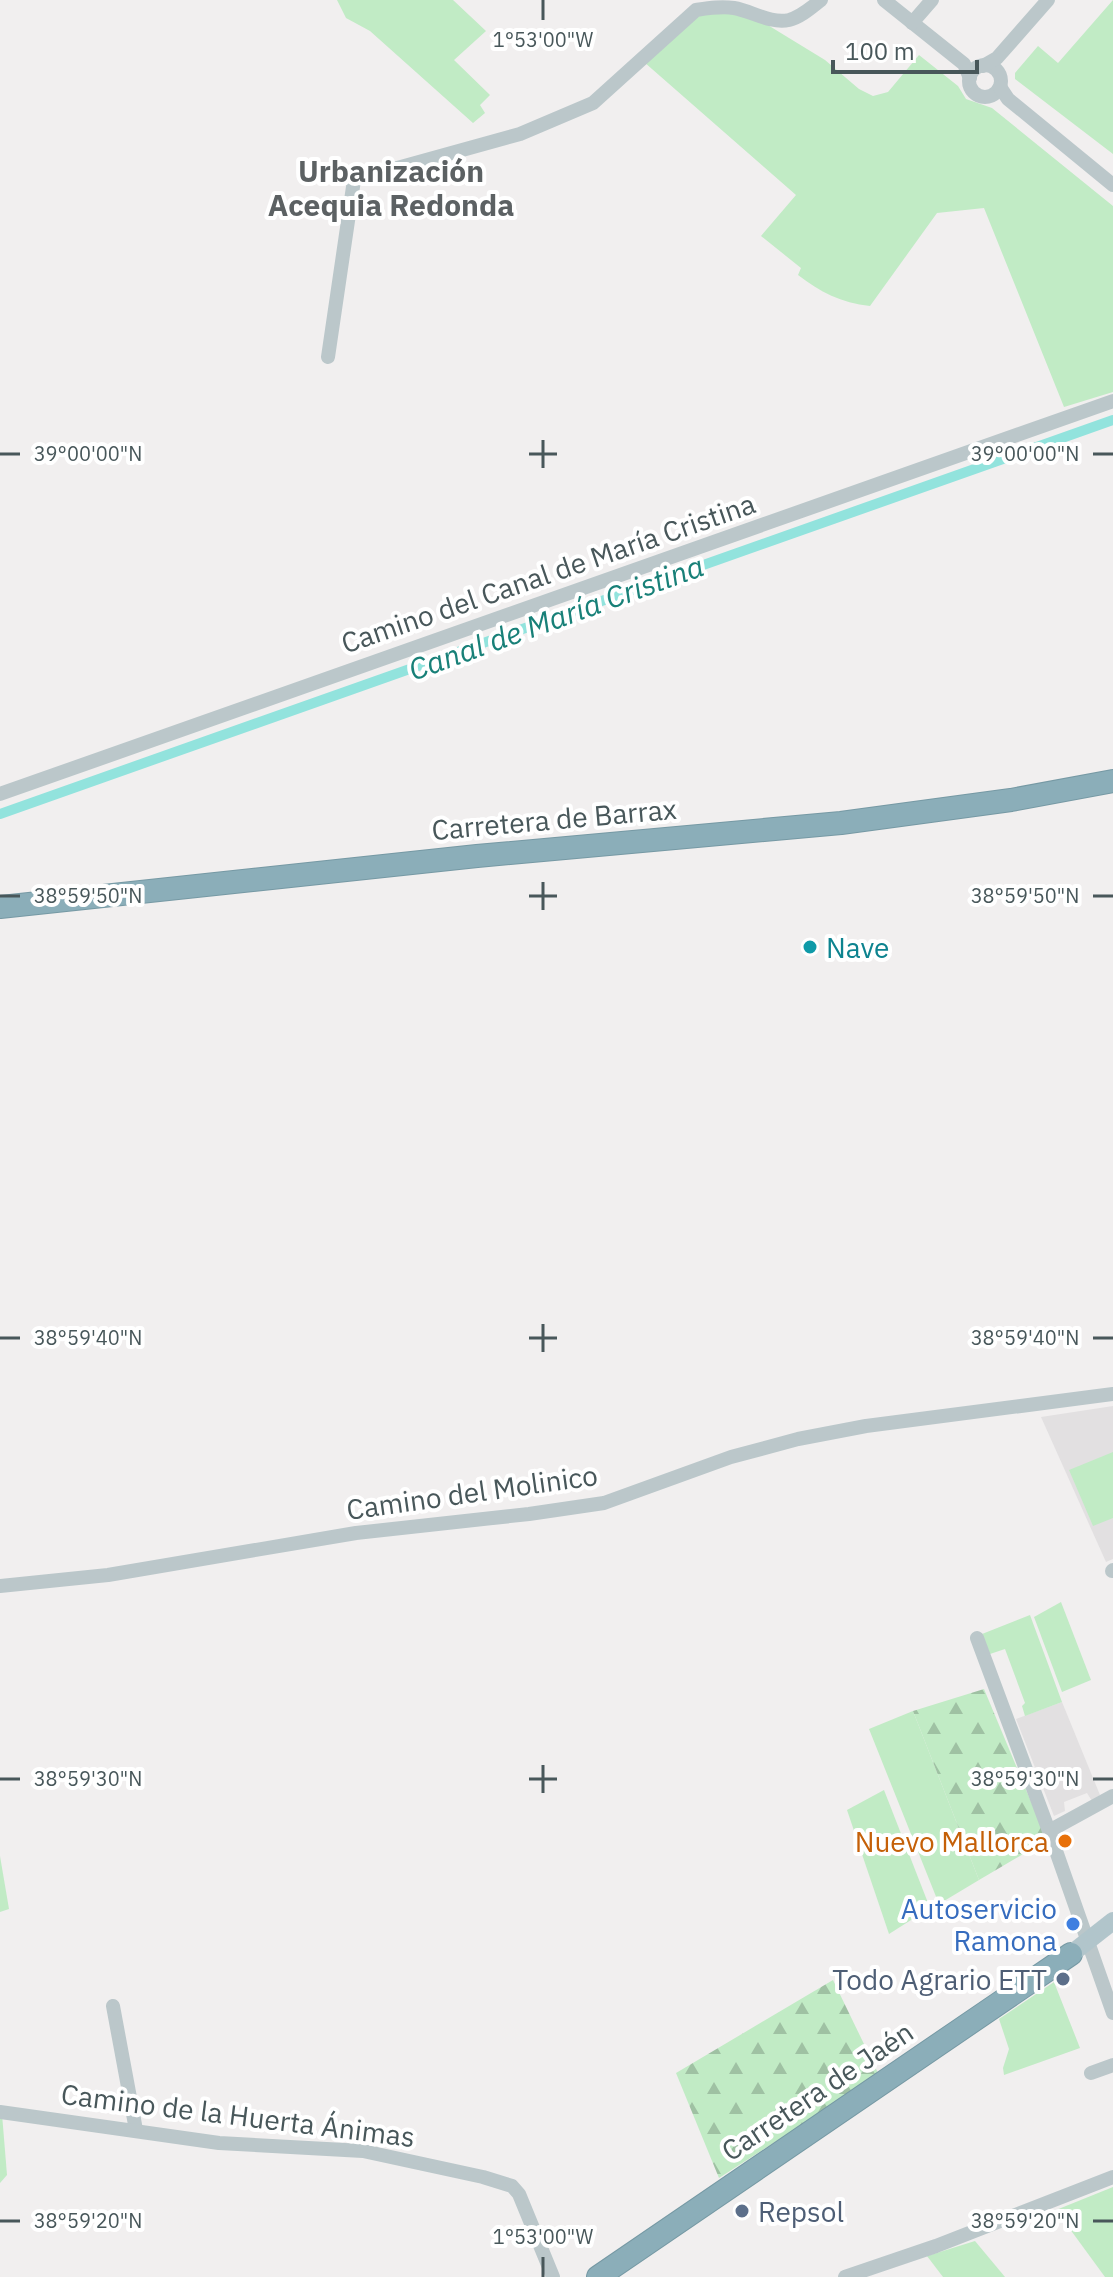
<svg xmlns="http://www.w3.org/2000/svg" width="1113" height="2277" viewBox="0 0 1113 2277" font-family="'IBM Plex Sans',sans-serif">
<defs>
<pattern id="forest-firs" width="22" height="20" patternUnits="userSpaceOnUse" patternTransform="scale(2)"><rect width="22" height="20" fill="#c1ebc5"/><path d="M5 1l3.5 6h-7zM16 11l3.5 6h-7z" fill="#9fc1a3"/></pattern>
</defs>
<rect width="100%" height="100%" fill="#f1efef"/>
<g fill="#e2e0e1">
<polygon points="1113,1406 1113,1559 1106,1562 1041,1417"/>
<polygon points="1062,1702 1100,1795 1092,1801 1087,1793 1064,1802 1065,1811 1054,1816 1016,1719"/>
</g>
<g fill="#c1ebc5">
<polygon points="337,0 453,0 486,31 454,60 490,95 480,105 485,113 473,123 370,31 346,18"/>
<polygon points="1113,0 1113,154 1015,79 1015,73 1038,46 1058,63"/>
<path d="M711,10L758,19L825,60L859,89L873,96L888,92L919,55L958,86L966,99L992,108L1113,206V392L1064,407L984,208L937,213L870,306C841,303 820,292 798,275L801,268L761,236L796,195L644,62L684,22Z"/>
<polygon points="1113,1452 1113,1518 1093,1526 1069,1470"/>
<polygon points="1061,1602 1091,1680 1062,1692 1034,1617"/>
<polygon points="1030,1615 1062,1702 1025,1716 1022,1706 1025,1703 1005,1649 990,1654 982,1634"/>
<polygon points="913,1711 979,1880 939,1904 869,1729"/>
<polygon points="884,1790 930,1908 889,1934 847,1810"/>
<polygon points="0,1856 9,1909 0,1912"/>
<polygon points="1054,1982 1080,2048 1004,2075 1003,2068 1009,2049 999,2019"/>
<polygon points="0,2114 2,2114 7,2175 0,2183"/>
<polygon points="1113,2187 1113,2277 1105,2277 1056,2210"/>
<polygon points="975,2241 1005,2277 943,2277 927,2256"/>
</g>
<g fill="url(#forest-firs)">
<polygon points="984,1689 1047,1840 979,1880 913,1711"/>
<polygon points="833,1980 879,2075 719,2178 676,2073"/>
</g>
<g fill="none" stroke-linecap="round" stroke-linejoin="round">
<polyline stroke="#92e3dd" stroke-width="10" points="0,814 1113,420"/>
<g stroke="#7699a4" stroke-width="24">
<g id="highway">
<polyline points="0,907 477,856 841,823 1011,800 1113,781"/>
<polyline points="598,2277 1071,1954"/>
</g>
</g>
<g stroke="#bbc7ca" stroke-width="14">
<polyline points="884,0 964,64 970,78"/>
<polyline points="912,23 932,0"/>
<circle cx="985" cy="81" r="16"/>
<polyline points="983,66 997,58 1048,0"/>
<polyline points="1000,87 1008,99 1113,185"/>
<path d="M328,357L354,180L520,134L593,103L696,10C709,8 721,6 734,8C752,11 770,24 789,20C801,17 812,7 821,0"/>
<polyline points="0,794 1113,401"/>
<polyline points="1112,1571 1113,1570"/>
<polyline points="0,1586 108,1575 356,1533 529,1514 604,1503 731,1457 798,1439 866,1426 1113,1394"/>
<polyline points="977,1638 1049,1831 1113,2013"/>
<polyline points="1049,1831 1113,1796"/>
<polyline points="113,2006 136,2130"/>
<polyline points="1091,2073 1113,2065"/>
<polyline points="0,2112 219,2143 363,2151 483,2177 512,2186 519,2194 553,2277"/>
<polyline points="845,2277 936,2246 1113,2177"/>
</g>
<polyline stroke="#b1c5cb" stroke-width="18" points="1071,1954 1113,1921"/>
<use href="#highway" stroke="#8baeb9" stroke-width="22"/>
</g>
<path fill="none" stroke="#48575a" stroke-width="3" d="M543,0V20M543,440V468M0,454H20M529,454H557M1093,454H1113M543,882V910M0,896H20M529,896H557M1093,896H1113M543,1324V1352M0,1338H20M529,1338H557M1093,1338H1113M543,1765V1793M0,1779H20M529,1779H557M1093,1779H1113M0,2221H20M1093,2221H1113M543,2257V2277"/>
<circle fill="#0f9aa8" stroke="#fff" stroke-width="3" cx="810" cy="947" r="8"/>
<circle fill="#e8710a" stroke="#fff" stroke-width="3" cx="1065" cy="1841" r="8"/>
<circle fill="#3f7fe0" stroke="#fff" stroke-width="3" cx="1073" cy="1924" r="8"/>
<g fill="#5c6f8a" stroke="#fff" stroke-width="3">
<circle cx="1063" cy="1979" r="8"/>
<circle cx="742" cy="2211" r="8"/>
</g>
<g text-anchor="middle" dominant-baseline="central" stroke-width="8" stroke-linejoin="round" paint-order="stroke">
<g font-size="28" fill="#48575a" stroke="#fff">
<text transform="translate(548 573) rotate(-19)">Camino del Canal de María Cristina</text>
<text transform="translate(554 819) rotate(-5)">Carretera de Barrax</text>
<text transform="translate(472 1492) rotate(-8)">Camino del Molinico</text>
<text transform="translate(817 2091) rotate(-34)">Carretera de Jaén</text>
<text transform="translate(238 2115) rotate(7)">Camino de la Huerta Ánimas</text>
</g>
<g font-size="28" fill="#0d838f" stroke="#fff" text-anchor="start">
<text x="826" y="947">Nave</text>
</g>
<g font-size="28" fill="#c56008" stroke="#fff" text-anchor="end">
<text x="1049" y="1841">Nuevo Mallorca</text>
</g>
<g font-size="28" fill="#366cbe" stroke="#fff" text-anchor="end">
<text x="1057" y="1908">Autoservicio<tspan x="1057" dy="32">Ramona</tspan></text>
</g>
<g font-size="28" fill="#4e5e75" stroke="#fff" text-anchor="end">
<text x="1047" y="1979">Todo Agrario ETT</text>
<text x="758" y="2211" text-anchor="start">Repsol</text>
</g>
<g font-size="30" font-weight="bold" fill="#5c6163" stroke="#fff">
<text x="391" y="170">Urbanización<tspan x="391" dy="34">Acequia Redonda</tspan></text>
</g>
<g font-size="30" font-style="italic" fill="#188078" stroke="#fff">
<text transform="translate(556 617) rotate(-20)">Canal de María Cristina</text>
</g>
</g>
<g font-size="20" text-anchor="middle" fill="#48575a" stroke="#fff" stroke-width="8" stroke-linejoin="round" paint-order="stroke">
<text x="543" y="47">1°53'00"W</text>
<text x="88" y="461">39°00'00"N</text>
<text x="1025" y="461">39°00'00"N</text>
<text x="88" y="903">38°59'50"N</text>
<text x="1025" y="903">38°59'50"N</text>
<text x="88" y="1345">38°59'40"N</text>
<text x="1025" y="1345">38°59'40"N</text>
<text x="88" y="1786">38°59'30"N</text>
<text x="1025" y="1786">38°59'30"N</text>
<text x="88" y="2228">38°59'20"N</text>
<text x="1025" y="2228">38°59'20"N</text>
<text x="543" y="2244">1°53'00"W</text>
</g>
<path d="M833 60v12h144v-12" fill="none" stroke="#48575a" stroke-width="4"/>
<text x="845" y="60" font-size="24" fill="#48575a" stroke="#ffffff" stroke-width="6" paint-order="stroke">100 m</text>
</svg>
